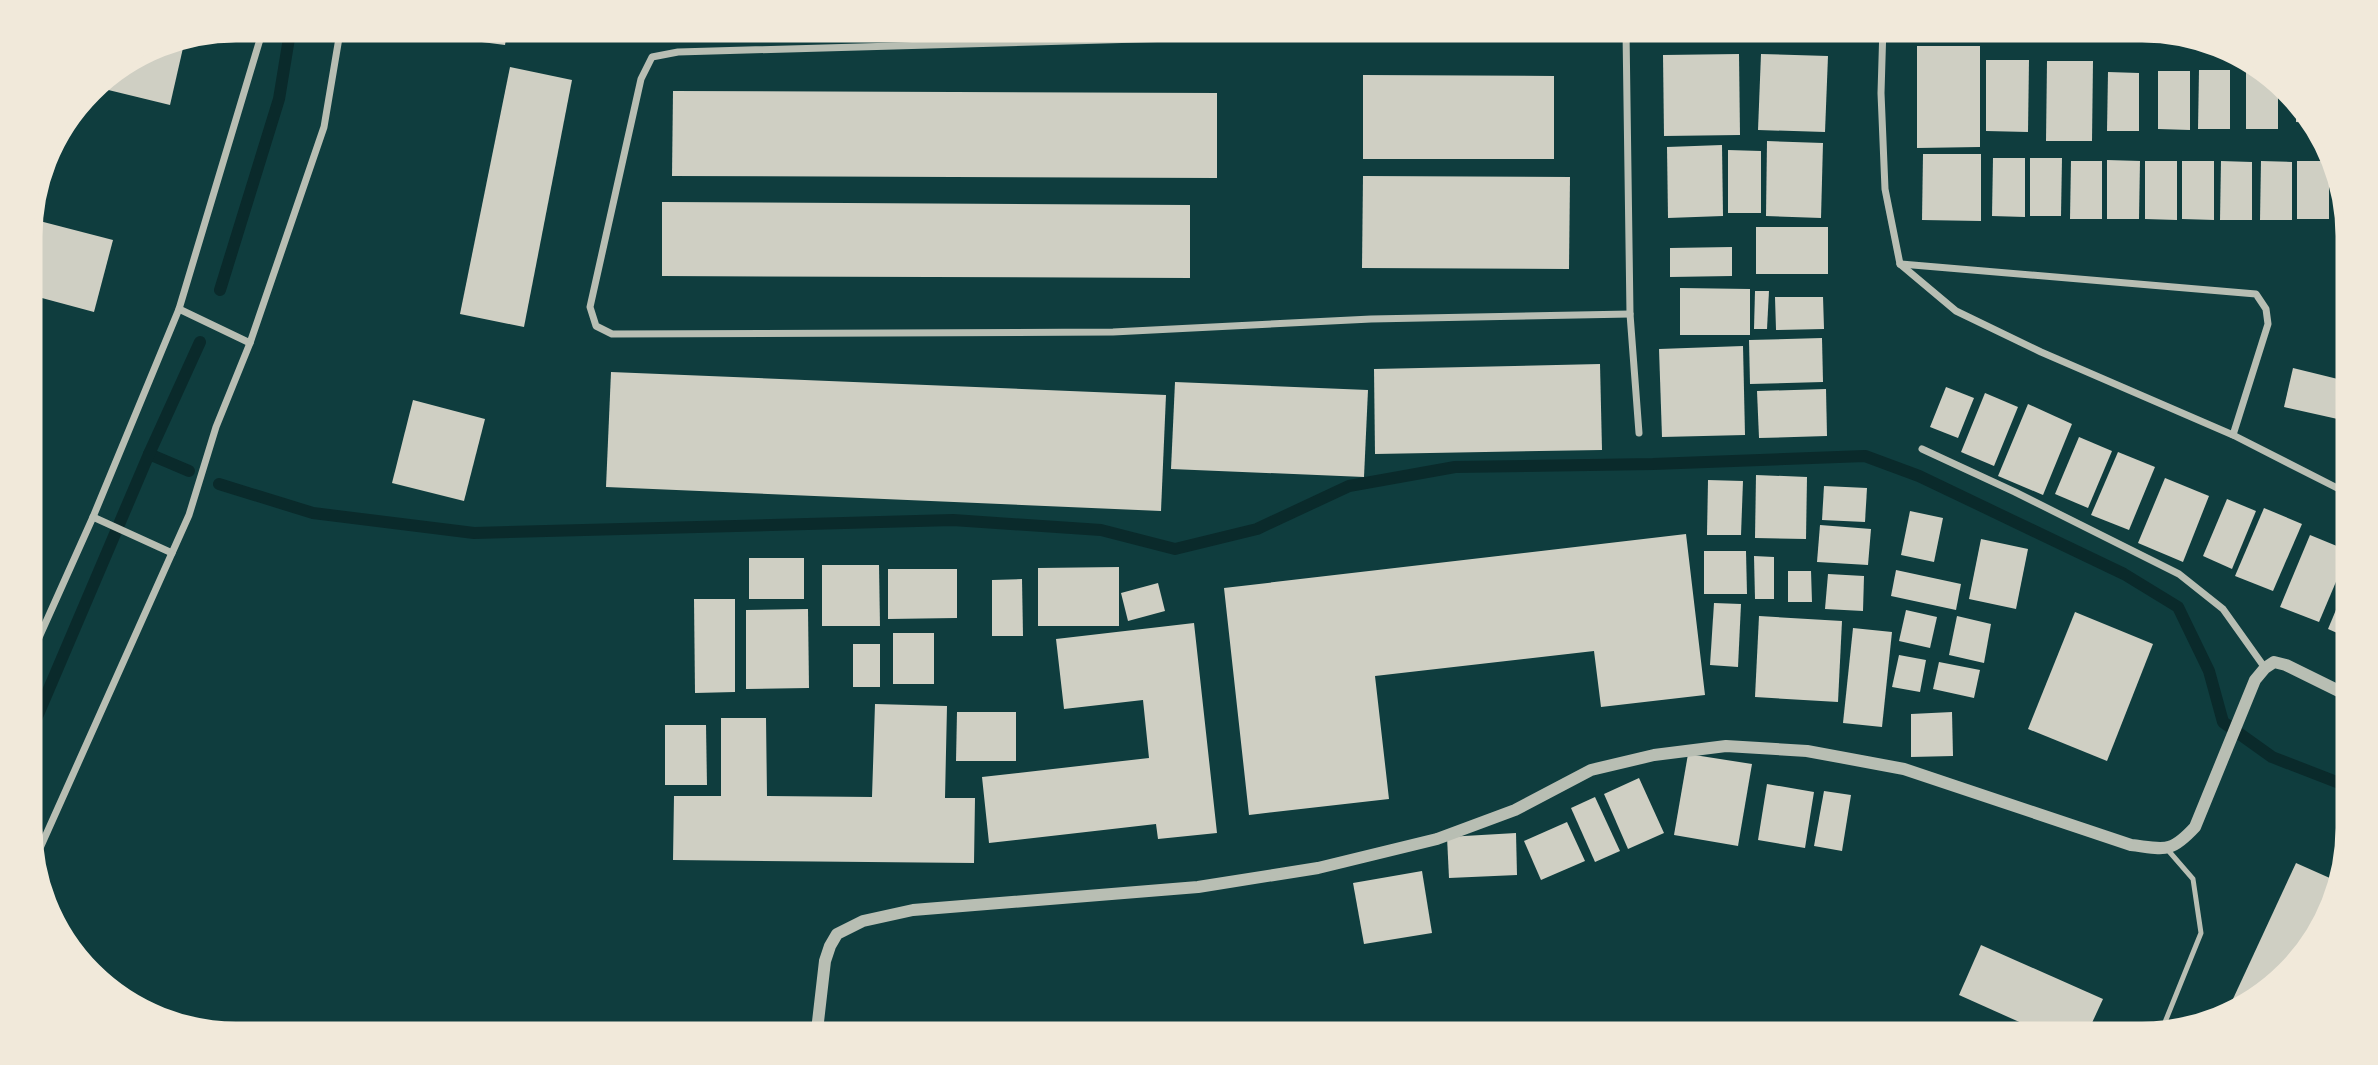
<svg xmlns="http://www.w3.org/2000/svg" width="2378" height="1065" viewBox="0 0 2378 1065" font-family="'Space Grotesk',sans-serif">
<rect width="100%" height="100%" fill="#0f3d3e"/>
<g fill="none" stroke-linecap="round" stroke-linejoin="round">
<g stroke="#0a2a2b" stroke-width="12">
<polyline points="220,290 279,99 291,26"/>
<polyline points="149,454 189,471"/>
<polyline points="219,484 313,513 474,533 953,520 1101,530 1175,549 1257,529 1349,486 1455,467 1653,464 1865,456 1919,476 2124,574 2178,607 2209,671 2223,722 2272,757 2352,788"/>
<polyline points="28,738 149,454 200,342"/>
</g>
</g>
<g fill="#cfcfc3">
<polygon points="397,26 508,26 505,45 396,31"/>
<polygon points="156,42 183,48 170,105 92,86 97,79"/>
<polygon points="1917,46 1980,46 1980,147 1917,148"/>
<polygon points="1739,54 1740,135 1664,136 1663,55"/>
<polygon points="1761,54 1828,56 1825,132 1758,130"/>
<polygon points="1986,60 2029,60 2028,132 1986,131"/>
<polygon points="2047,61 2093,61 2092,141 2046,141"/>
<polygon points="510,67 572,80 524,327 460,314"/>
<polygon points="2199,70 2230,70 2230,129 2198,129"/>
<polygon points="2246,70 2259,71 2278,85 2278,129 2246,129"/>
<polygon points="2158,71 2190,71 2190,130 2158,129"/>
<polygon points="2108,72 2139,73 2139,131 2107,131"/>
<polygon points="1363,75 1554,76 1554,159 1363,159"/>
<polygon points="673,91 1217,93 1217,178 672,176"/>
<polygon points="2296,99 2309,109 2314,123 2296,122"/>
<polygon points="1767,141 1823,143 1821,218 1766,216"/>
<polygon points="1722,145 1723,216 1668,218 1667,147"/>
<polygon points="1728,150 1761,151 1761,213 1728,213"/>
<polygon points="1923,154 1981,154 1981,221 1922,220"/>
<polygon points="1993,158 2025,158 2025,217 1992,216"/>
<polygon points="2030,158 2062,158 2061,216 2030,216"/>
<polygon points="2107,160 2140,161 2139,219 2107,219"/>
<polygon points="2071,161 2102,161 2102,219 2070,219"/>
<polygon points="2145,161 2177,161 2177,220 2145,219"/>
<polygon points="2182,161 2214,161 2214,220 2182,219"/>
<polygon points="2221,161 2252,162 2252,220 2220,220"/>
<polygon points="2261,161 2292,162 2292,220 2260,220"/>
<rect x="2297" y="161" width="32" height="58"/>
<polygon points="1363,176 1570,177 1569,269 1362,268"/>
<polygon points="2345,198 2350,209 2350,235 2345,235"/>
<polygon points="662,202 1190,205 1190,278 662,276"/>
<polygon points="28,218 113,240 94,312 27,294"/>
<rect x="1756" y="227" width="72" height="47"/>
<polygon points="1732,247 1732,276 1670,277 1670,248"/>
<polygon points="1680,288 1750,289 1750,335 1680,335"/>
<polygon points="1755,291 1769,291 1767,329 1754,329"/>
<polygon points="1775,297 1823,297 1824,329 1776,330"/>
<polygon points="1822,338 1823,382 1750,384 1749,340"/>
<polygon points="1743,346 1745,435 1662,437 1659,349"/>
<polygon points="1600,364 1602,450 1375,454 1374,369"/>
<polygon points="2293,368 2350,382 2351,422 2284,407"/>
<polygon points="611,372 1166,395 1161,511 606,487"/>
<polygon points="1175,382 1368,390 1364,477 1171,469"/>
<polygon points="1946,387 1974,398 1958,438 1930,427"/>
<polygon points="1826,389 1827,436 1759,438 1757,391"/>
<polygon points="1985,393 2018,407 1994,466 1961,452"/>
<polygon points="413,400 485,419 464,501 392,483"/>
<polygon points="2028,404 2072,424 2043,495 1998,476"/>
<polygon points="27,426 37,432 27,451"/>
<polygon points="2079,437 2112,451 2088,508 2055,494"/>
<polygon points="2118,452 2155,467 2129,530 2091,515"/>
<polygon points="1756,475 1807,477 1806,539 1755,538"/>
<polygon points="2165,478 2209,496 2183,562 2138,543"/>
<polygon points="1708,480 1743,481 1741,535 1707,535"/>
<polygon points="1824,486 1867,488 1865,522 1822,520"/>
<polygon points="2227,499 2256,511 2232,569 2203,556"/>
<polygon points="2264,508 2302,524 2273,591 2235,576"/>
<polygon points="1910,511 1943,518 1934,562 1901,555"/>
<polygon points="1820,525 1871,529 1868,565 1817,562"/>
<polygon points="1686,534 1705,695 1601,707 1594,651 1375,676 1389,799 1249,815 1224,588"/>
<polygon points="2310,535 2349,551 2319,622 2280,607"/>
<polygon points="1981,539 2028,549 2016,609 1969,599"/>
<polygon points="1704,551 1746,551 1747,594 1704,594"/>
<polygon points="1754,556 1774,557 1774,599 1755,599"/>
<rect x="749" y="558" width="55" height="41"/>
<polygon points="822,565 879,565 880,626 822,626"/>
<polygon points="1119,567 1119,626 1038,626 1038,568"/>
<polygon points="888,569 957,569 957,618 888,619"/>
<polygon points="1896,570 1961,584 1956,610 1891,596"/>
<polygon points="1788,571 1811,571 1812,602 1788,602"/>
<polygon points="1828,574 1864,576 1863,611 1825,609"/>
<polygon points="2351,574 2351,639 2328,629"/>
<polygon points="1022,579 1023,636 992,636 992,580"/>
<polygon points="1158,583 1165,611 1128,621 1121,593"/>
<polygon points="694,599 735,599 735,692 695,693"/>
<polygon points="1714,603 1741,604 1738,667 1710,665"/>
<polygon points="808,609 809,688 746,689 746,610"/>
<polygon points="1906,610 1937,617 1930,648 1899,641"/>
<polygon points="2075,612 2153,644 2107,761 2028,729"/>
<polygon points="1759,616 1842,621 1838,702 1755,697"/>
<polygon points="1957,616 1991,624 1984,663 1949,655"/>
<polygon points="1194,623 1217,833 1158,839 1156,824 989,843 982,777 1149,758 1143,700 1064,709 1056,639"/>
<polygon points="1853,628 1892,632 1882,727 1843,723"/>
<rect x="893" y="633" width="41" height="51"/>
<rect x="853" y="644" width="27" height="43"/>
<polygon points="1899,655 1926,660 1920,692 1892,687"/>
<polygon points="1939,662 1980,670 1974,698 1933,689"/>
<polygon points="875,704 947,706 945,798 975,798 974,863 673,860 674,796 721,796 721,718 766,718 767,796 872,797"/>
<polygon points="957,712 1016,712 1016,761 956,761"/>
<polygon points="1952,712 1953,756 1911,757 1911,714"/>
<polygon points="665,725 706,725 707,785 665,785"/>
<polygon points="1688,754 1752,764 1738,846 1674,835"/>
<polygon points="1639,778 1664,833 1628,849 1604,794"/>
<polygon points="1767,784 1814,792 1805,848 1758,840"/>
<polygon points="1824,791 1851,795 1842,851 1814,846"/>
<polygon points="1595,797 1620,851 1595,862 1571,808"/>
<polygon points="1567,822 1585,861 1541,880 1524,841"/>
<polygon points="1516,833 1517,875 1449,878 1447,837"/>
<polygon points="2296,863 2341,883 2336,910 2300,967 2259,1003 2226,1014"/>
<polygon points="1422,871 1432,933 1364,944 1353,883"/>
<polygon points="1981,945 2103,999 2085,1038 2055,1038 1959,995"/>
</g>
<g fill="none" stroke-linecap="round" stroke-linejoin="round">
<polyline stroke="#b8beb3" stroke-width="5" points="2159,1037 2201,933 2193,879 2167,849"/>
<g stroke="#b8beb3" stroke-width="7">
<polyline points="1883,26 1881,93 1885,189 1900,264"/>
<polyline points="1626,31 1630,314 1639,433"/>
<polyline points="1900,264 1956,311 2041,352 2233,435 2351,495"/>
<polyline points="1901,264 2256,294 2266,309 2268,324 2233,435"/>
<polyline points="179,309 250,343"/>
<polyline points="1630,314 1371,319 1113,332 612,334 596,326 590,307 641,79 652,57 678,52 1351,33 1626,31 1783,26"/>
<polyline points="1922,449 2015,492 2179,574 2223,609 2265,668"/>
<polyline points="93,517 172,553"/>
<polyline points="28,662 93,517 179,309 264,26"/>
<polyline points="32,866 189,515 216,427 250,343 324,127 341,26"/>
</g>
<g stroke="#b8beb3" stroke-width="12">
<polyline points="112,989 184,1028"/>
<path d="M816,1039L825,961L830,946L837,934L863,921L913,910L1198,887L1318,868L1437,839L1515,810L1591,770L1654,755L1726,746L1807,751L1904,769L2131,845C2165,849 2170,854 2195,827L2255,680L2265,668L2274,662L2286,665L2351,697"/>
</g>
</g>
<path d="M0 0H2378V1065H0ZM236 38H2142A198 198 0 0 1 2340 236V828A198 198 0 0 1 2142 1026H236A198 198 0 0 1 38 828V236A198 198 0 0 1 236 38Z" fill="#f1e9da" fill-rule="evenodd"/>
<path fill="none" stroke="#f1e9da" stroke-width="9" d="M236 38H2142A198 198 0 0 1 2340 236V828A198 198 0 0 1 2142 1026H236A198 198 0 0 1 38 828V236A198 198 0 0 1 236 38Z"/>
</svg>
